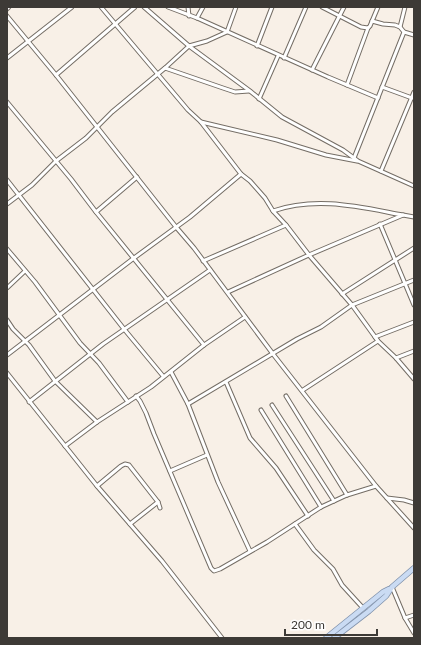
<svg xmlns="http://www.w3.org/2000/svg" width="421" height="645" viewBox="0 0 421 645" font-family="Lato,sans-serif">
<rect width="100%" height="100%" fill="#f8f0e7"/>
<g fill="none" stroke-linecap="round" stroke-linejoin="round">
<g stroke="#746d65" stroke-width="5">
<g id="street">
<polyline points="101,7 188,110 201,122 241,174 250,181 265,198 273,211 286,225 309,255 352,305 378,341 396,358 414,379"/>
<polyline points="144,7 189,46 250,91 282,117 343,150 358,161 414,186"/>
<polyline points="168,7 197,18 328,77 378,98"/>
<polyline points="188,7 189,16"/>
<polyline points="322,7 361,27 368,28 370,26 378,7"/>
<polyline points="7,9 9,7"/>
<polyline points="7,16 56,75 176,227 194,248 273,354 376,486 414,528"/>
<polyline points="197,18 203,7"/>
<polyline points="372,21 383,24 395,25 400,27 404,32 414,35"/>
<polyline points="400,27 405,7"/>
<polyline points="257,46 272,7"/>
<polyline points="7,58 72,7"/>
<polyline points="284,58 306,7"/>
<polyline points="165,68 223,88 235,92 249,91"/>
<polyline points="312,70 344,7"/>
<polyline points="56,75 135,7"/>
<polyline points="347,85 368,28"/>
<polyline points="382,87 412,98"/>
<polyline points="259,99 278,56"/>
<polyline points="7,102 71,179 96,212 204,345"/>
<polyline points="201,122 277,140 326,155 357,161"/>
<polyline points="354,158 404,32"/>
<polyline points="381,171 414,92"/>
<polyline points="7,180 124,329 163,376"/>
<polyline points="7,204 32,185 56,161 86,138 112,112 165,68 189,46 207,41 227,32 236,7"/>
<path d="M273,211C317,196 359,207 403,215"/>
<polyline points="96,212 137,177"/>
<polyline points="380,224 414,305"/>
<polyline points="7,249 35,282 80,343 99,363 128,402"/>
<polyline points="203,261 286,225"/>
<polyline points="7,288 25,271"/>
<polyline points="228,292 309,255 403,215 414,217"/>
<polyline points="342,294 414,248"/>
<polyline points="7,320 13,329 29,345 55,381 97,422"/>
<polyline points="375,337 414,322"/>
<polyline points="7,355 134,258 190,217 241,174"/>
<polyline points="396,358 414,351"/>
<polyline points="171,372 188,404 218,482 250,551"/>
<polyline points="7,373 97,486 162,561 222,638"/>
<polyline points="226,382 250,438 276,468 308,516"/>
<polyline points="303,390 378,341"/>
<polyline points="136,396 140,401 146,413 154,434 211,568 214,571 220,569 267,542 321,507 347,495 376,486"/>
<polyline points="286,396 347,495"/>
<polyline points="29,402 103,344 210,270"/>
<polyline points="188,404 297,339 321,327 352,305 414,280"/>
<polyline points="272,405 334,501"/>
<polyline points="261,410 321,507"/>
<polyline points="65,446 97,422 151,387 204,345 245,317"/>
<polyline points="170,471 207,455"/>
<polyline points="97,486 121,466 125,464 129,465 158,502 160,508"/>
<polyline points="387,498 404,500 414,503"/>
<polyline points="130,524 158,502"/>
<polyline points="295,524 314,550 333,569 342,585 363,608"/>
<polyline points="392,587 405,618 414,633"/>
<polyline points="405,618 414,615"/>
</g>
</g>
<g stroke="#8293ac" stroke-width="6">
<g id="primary">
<polyline points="326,638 383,592 389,589"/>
<polyline points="334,638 369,611 386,596 392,587 414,568"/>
</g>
</g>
<use href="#street" stroke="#fff" stroke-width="3"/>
<use href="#primary" stroke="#cadbf3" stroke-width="4.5"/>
</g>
<rect width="421" height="645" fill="none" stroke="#3d3a36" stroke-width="16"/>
<path d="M285 629v6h92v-6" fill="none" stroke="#3d3a36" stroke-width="2"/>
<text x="291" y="629" font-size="12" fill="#3d3a36" stroke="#ffffff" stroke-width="3" paint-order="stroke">200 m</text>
</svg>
